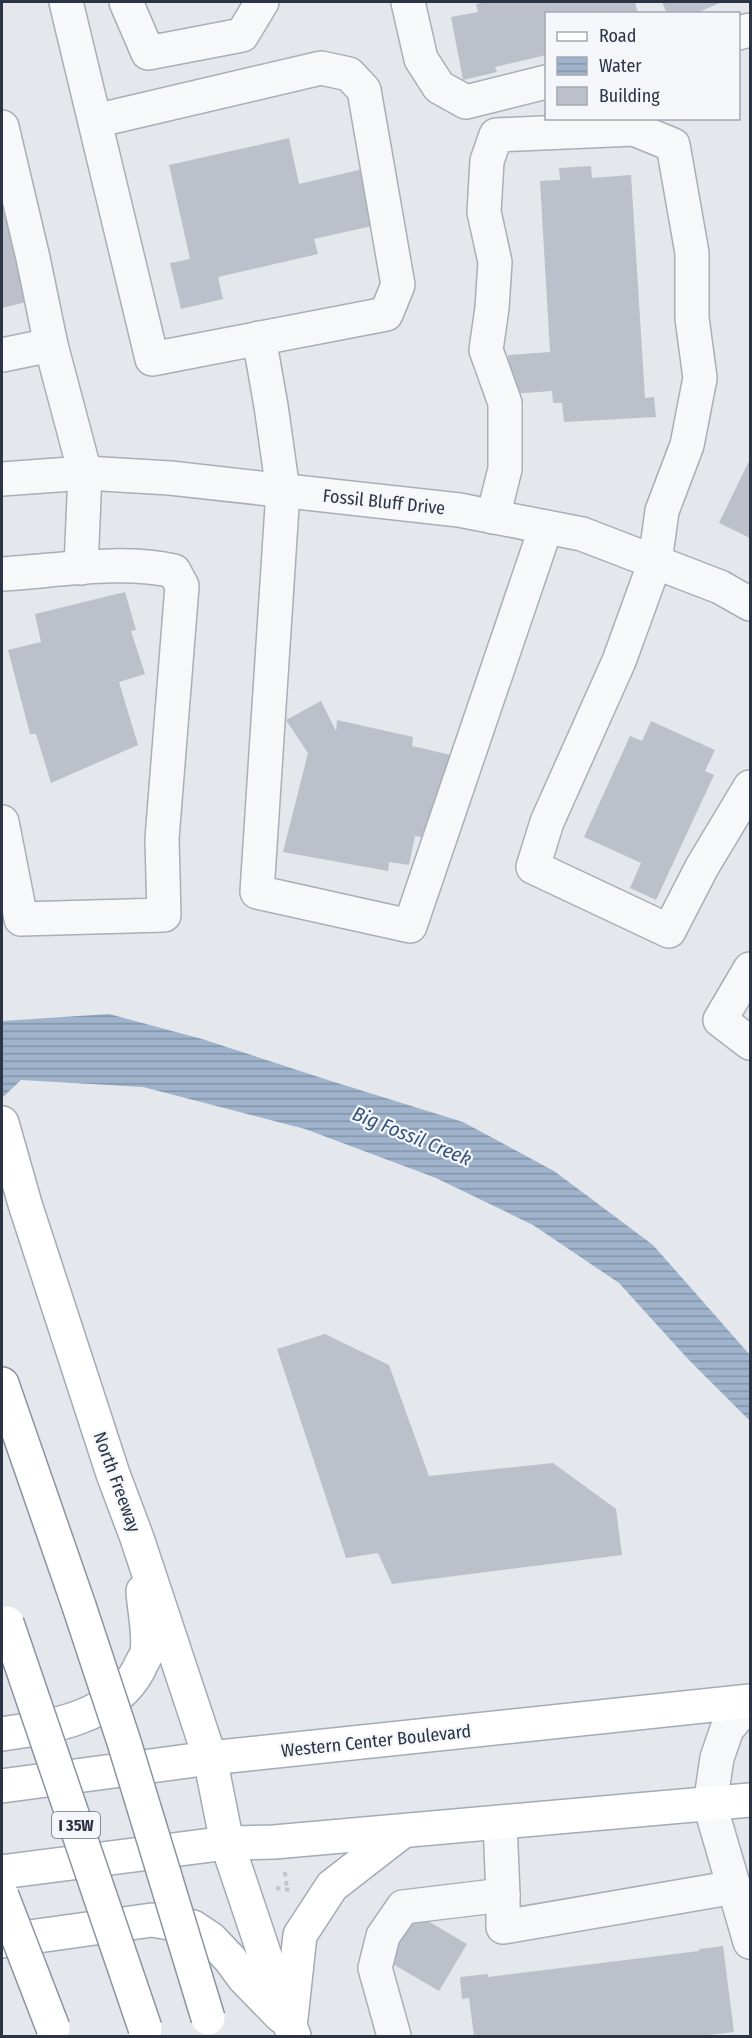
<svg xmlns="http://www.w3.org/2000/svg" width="752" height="2038" viewBox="0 0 752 2038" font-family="'Fira Sans Condensed',sans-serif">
<defs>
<pattern id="water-rules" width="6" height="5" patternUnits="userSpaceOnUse" patternTransform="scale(1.5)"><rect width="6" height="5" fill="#9fb4cc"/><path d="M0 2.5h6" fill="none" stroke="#8293a7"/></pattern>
</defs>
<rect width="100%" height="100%" fill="#e4e7ec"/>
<polygon fill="url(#water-rules)" points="109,1014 202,1039 331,1081 463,1122 554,1171 653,1245 750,1355 750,1421 687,1358 619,1283 533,1225 436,1178 305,1129 143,1087 21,1080 2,1098 2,1021"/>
<g fill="#bbc0ca">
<polygon points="488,2 635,2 638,14 546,14 546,55 495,67 497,72 463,80 451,17 478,12 476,4"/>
<polygon points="662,2 722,2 701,11 702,14 667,14"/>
<polygon points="289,138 299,184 363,169 376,225 314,239 318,254 218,277 223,299 181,309 170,263 190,259 169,165"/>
<polygon points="591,166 592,178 631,175 645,398 654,397 656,417 564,422 562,403 553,403 552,391 511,394 508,355 550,352 540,181 560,180 559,168"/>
<polygon points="2,204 5,204 26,302 2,308"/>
<polygon points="750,459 750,538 719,523"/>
<polygon points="125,592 136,630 131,631 145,674 119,682 138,745 51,783 36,734 30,734 8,650 41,642 35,614"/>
<polygon points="321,701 336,731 337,720 413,737 412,746 451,755 432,839 415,836 409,865 389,862 388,871 283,852 308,753 286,720"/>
<polygon points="651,721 715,750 705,771 714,775 656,900 630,888 641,863 584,837 630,736 642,741"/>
<polygon points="325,1334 389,1365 429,1476 553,1463 616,1509 622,1555 392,1584 378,1553 346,1558 277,1349"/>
<polygon points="409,1910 467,1944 439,1991 381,1957"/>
<polygon points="723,1946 734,2032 700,2036 474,2036 469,1998 462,1999 460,1977 488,1974 488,1977 699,1951 699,1949"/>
</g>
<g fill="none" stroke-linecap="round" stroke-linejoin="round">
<g stroke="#a9aeb7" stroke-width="36">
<g id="minor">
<polyline points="66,2 152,359 386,314 398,285 364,90 349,74 321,68 95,121"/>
<polyline points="126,2 148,53 242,35 262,2"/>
<polyline points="408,2 421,59 439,87 466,102 546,82"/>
<polyline points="738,33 750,30"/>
<polyline points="2,127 33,258 51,345 85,473 81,568"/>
<polyline points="259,338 271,406 283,491 257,892 410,926 546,527"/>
<polyline points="2,355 51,345"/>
<polyline points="2,479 85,473 170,478 459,510 582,534 720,587 750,604"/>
<polyline points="493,517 505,469 505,403 486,350 492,308 495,262 484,212 487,161 496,135 634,129 673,145 692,253 692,318 700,378 687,445 662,511 655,562 619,661 547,822 533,867 669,931 702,867 750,787"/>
<path d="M2,574C55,571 122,559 174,571L182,586L162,839L164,915L21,919L2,822"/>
<polyline points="750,969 720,1020 750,1043"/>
<polyline points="750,1702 727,1729 717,1758 710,1805 750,1942"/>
<polyline points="503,1895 503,1927 735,1887"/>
<polyline points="394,2036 375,1968 383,1936 403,1907 503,1895 500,1823"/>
</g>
</g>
<g stroke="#a3abb8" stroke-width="36">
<g id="major">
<polyline points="2,1123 25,1204 113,1474 137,1538 210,1758 227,1843 270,1971 294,2036"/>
<path d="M2,1734C51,1727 113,1718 139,1669C141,1663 146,1657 147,1652C150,1633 144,1610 143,1591"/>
<polyline points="2,1786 210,1758 750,1701"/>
<polyline points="2,1872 227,1843 274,1842 750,1800"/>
<polyline points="2,1941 152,1920 193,1927 211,1939 230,1959 244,1978 281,2016"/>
<polyline points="291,2018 300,1935 332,1886 403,1831"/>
</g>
</g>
<g stroke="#8b94a3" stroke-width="36">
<polyline id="highway" points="2,1384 79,1606"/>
</g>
<g stroke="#c2c5cb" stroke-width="4" stroke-dasharray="4.5 4.5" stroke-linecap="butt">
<polyline points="285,1872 287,1889"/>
<polyline points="276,1888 292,1890"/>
</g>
<use href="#minor" stroke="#f7f8fa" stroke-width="33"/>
<use href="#major" stroke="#fff" stroke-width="33"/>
<use href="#highway" stroke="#fff" stroke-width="33"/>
<g stroke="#8b94a3" stroke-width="36" stroke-linecap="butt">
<g id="highway-bridge">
<polyline points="79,1606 124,1742 208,2018"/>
<polyline points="7,1623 145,2028"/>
<polyline points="2,1896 53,2028"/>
</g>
</g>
<use href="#highway-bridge" stroke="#fff" stroke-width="33"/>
</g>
<g text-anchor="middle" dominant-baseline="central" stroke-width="4.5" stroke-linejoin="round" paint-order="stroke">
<rect fill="#f4f6f9" stroke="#676e7b" stroke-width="1.5" x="52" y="1812" width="48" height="26" rx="4.5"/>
<g font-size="16" font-weight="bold" fill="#2b3445">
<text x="76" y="1825">I 35W</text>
</g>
<g font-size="18" fill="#2b3445" stroke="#f4f6f9">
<text transform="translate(384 502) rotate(6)">Fossil Bluff Drive</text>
<text transform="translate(117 1482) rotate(70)">North Freeway</text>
<text transform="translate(376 1741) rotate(-6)">Western Center Boulevard</text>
</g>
<g font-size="20" font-style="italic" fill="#34527a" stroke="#f4f6f9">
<text transform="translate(412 1136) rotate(22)">Big Fossil Creek</text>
</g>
</g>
<rect width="752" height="2038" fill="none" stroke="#2b3445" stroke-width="6"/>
<rect x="545" y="12" width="195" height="108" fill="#f4f6f9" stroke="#a4a8b1" stroke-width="1.5"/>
<rect x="557" y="32" width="30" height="9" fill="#ffffff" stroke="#a4a8b1" stroke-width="1.5"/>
<text x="599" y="42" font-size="18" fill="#2b3445">Road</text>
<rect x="557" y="57" width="30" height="18" fill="url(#water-rules)" stroke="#a4a8b1" stroke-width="1.5"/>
<text x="599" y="72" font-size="18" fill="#2b3445">Water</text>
<rect x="557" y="87" width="30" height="18" fill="#bbc0ca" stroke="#a4a8b1" stroke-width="1.5"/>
<text x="599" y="102" font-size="18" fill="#2b3445">Building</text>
</svg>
